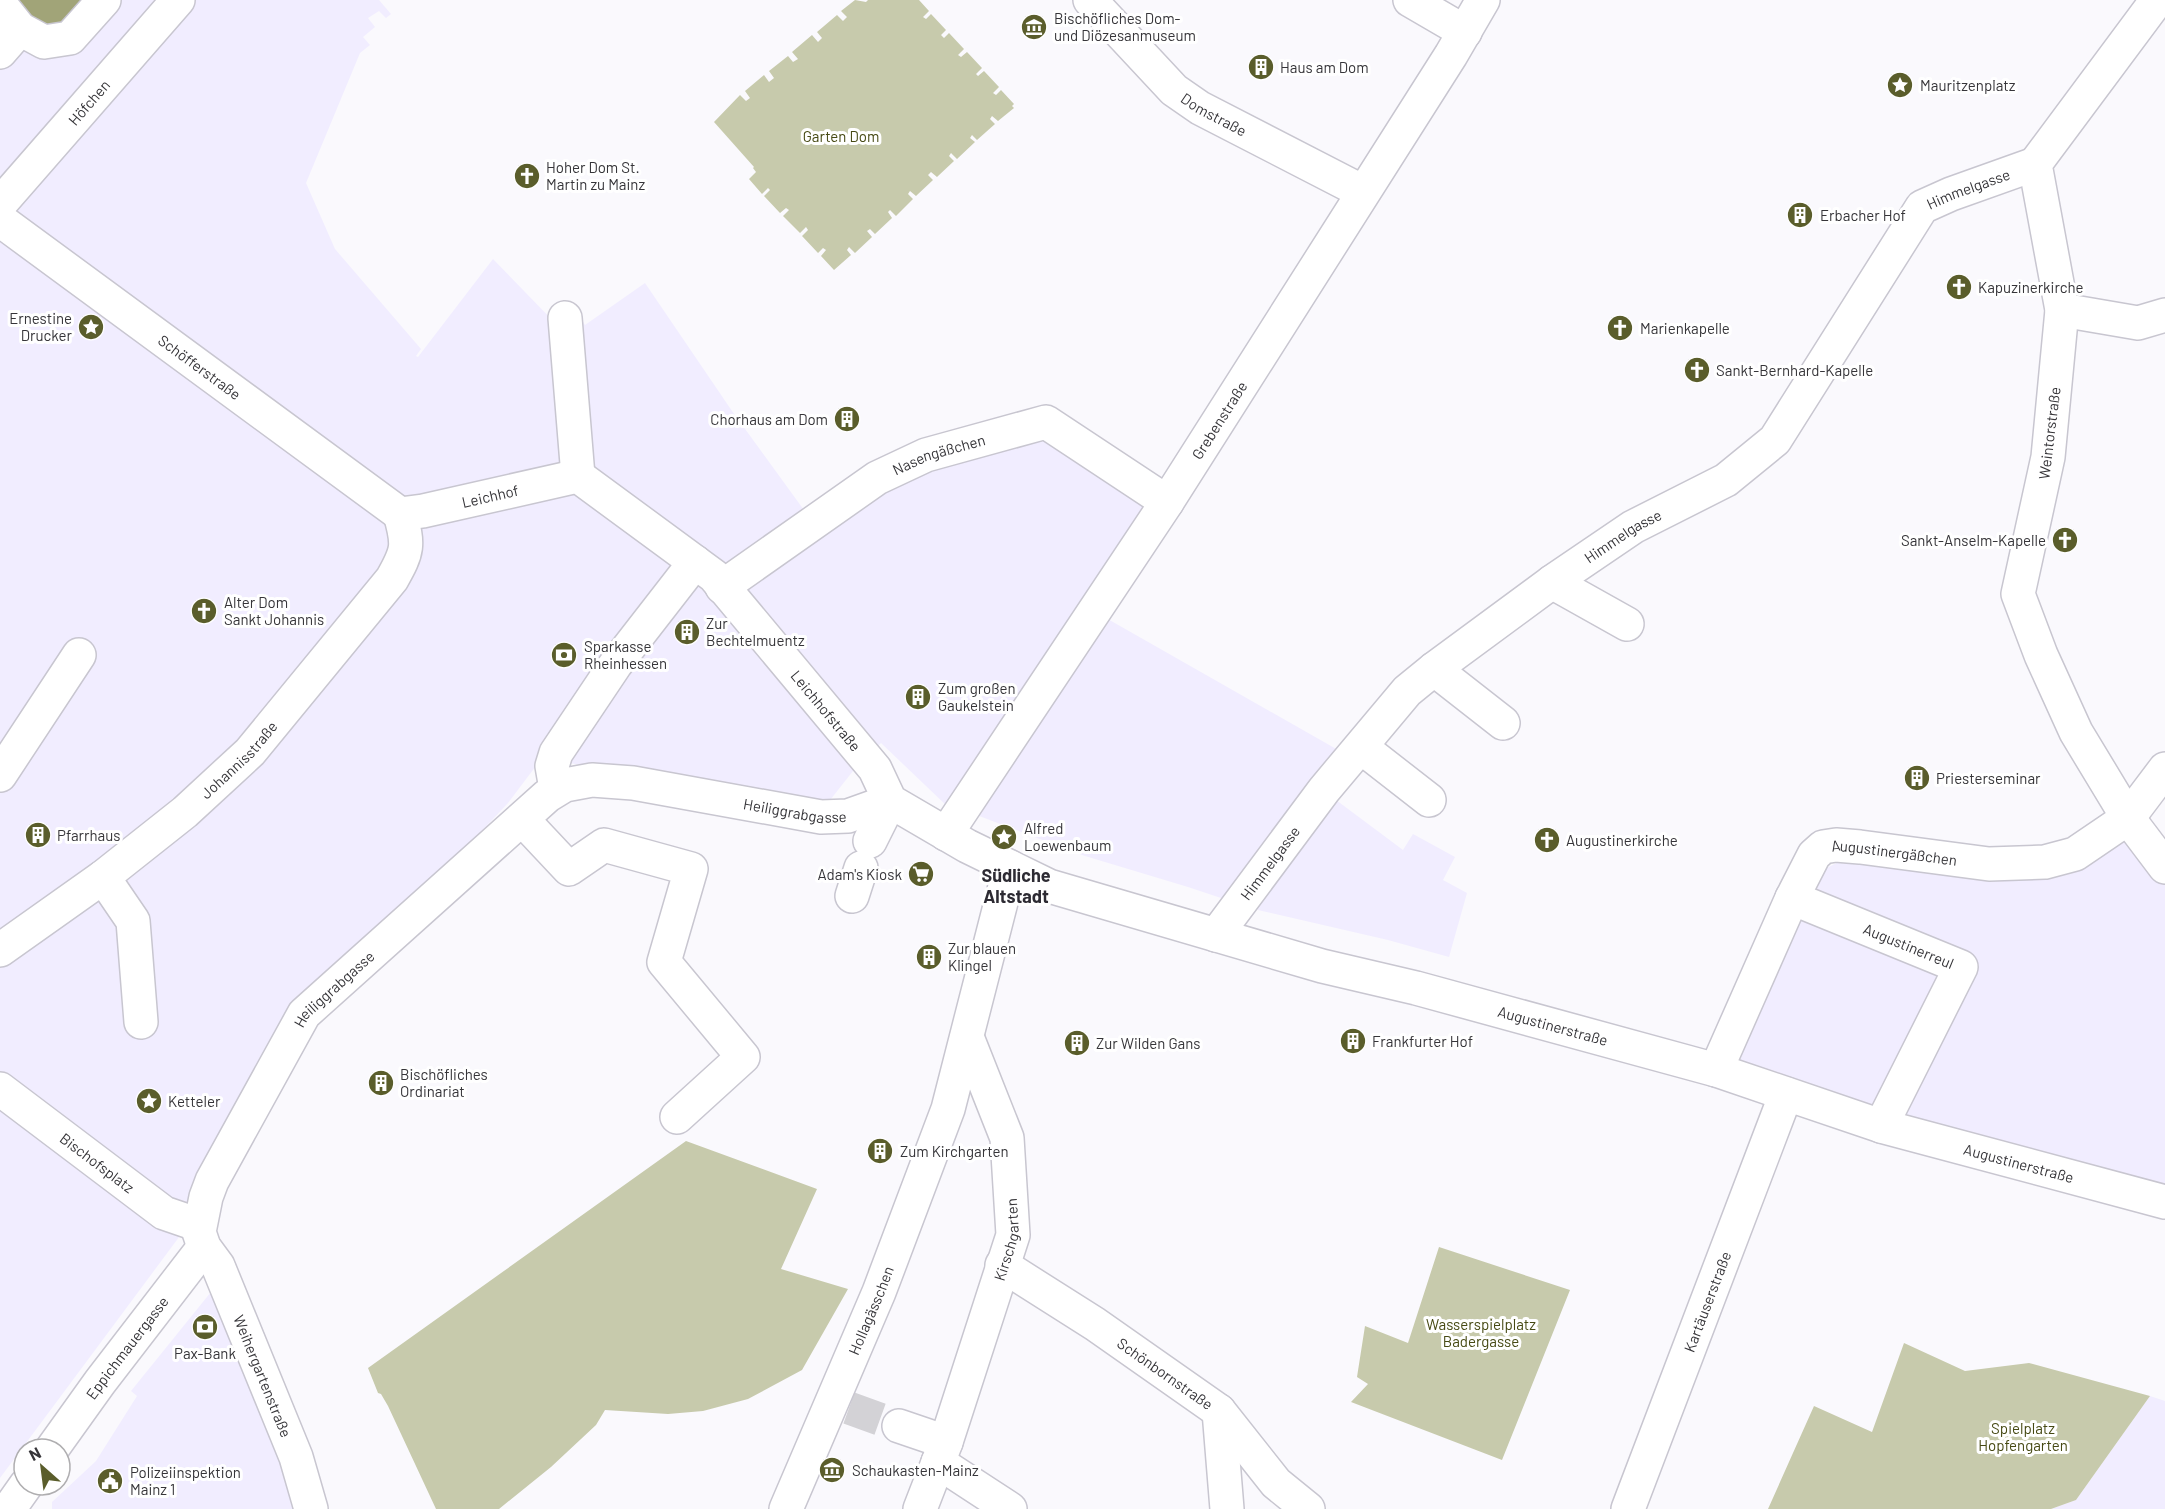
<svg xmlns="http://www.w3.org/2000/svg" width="2165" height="1509" viewBox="0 0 2165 1509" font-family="Barlow,sans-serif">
<rect width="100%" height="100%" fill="#faf9fd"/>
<g fill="#f1edff">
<polygon points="0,0 379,0 391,14 386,18 379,11 368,18 375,27 363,37 370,45 360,53 306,183 335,249 421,349 416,356 418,357 493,259 558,326 574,309 585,325 645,283 732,411 817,528 881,486 1045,433 1153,502 948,807 881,743 853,771 823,809 542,758 508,803 445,870 296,1009 188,1225 0,1478"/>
<polygon points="1106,618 1338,750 1233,902 1188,887 1085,856 974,814"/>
<polygon points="1328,794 1403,850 1413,834 1455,857 1443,880 1467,893 1449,957 1388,940 1258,910 1254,900"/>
<polygon points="2127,835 2165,883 2165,1185 1727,1069 1823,870 1854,854 2017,878 2070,874"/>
<polygon points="211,1292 245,1361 298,1509 52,1509 52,1502 96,1461 137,1396 131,1391"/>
<polygon points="2150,1396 2165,1401 2165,1509 2051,1509 2076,1500"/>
</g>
<g fill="#c7caac">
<polygon points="855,0 866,2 868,0 919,0 929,11 923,17 926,19 931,14 946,30 941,35 944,38 949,33 964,49 958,55 961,57 967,52 982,68 976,74 978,76 984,71 999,87 993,93 996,95 1001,90 1014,104 1012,106 1014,108 998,121 992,116 990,119 995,124 977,140 972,135 970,138 975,142 957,159 951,153 949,156 954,161 937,177 931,172 928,175 933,180 916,196 910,191 908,194 913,199 896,216 890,210 888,212 892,218 875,234 870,229 867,231 872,237 855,253 849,247 847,250 851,255 834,270 821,256 826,250 823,248 818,253 802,236 808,230 806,227 800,233 783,216 789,210 786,208 780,213 764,196 770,190 768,188 762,194 749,179 756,172 753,168 754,167 714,122 740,95 746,101 750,98 745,91 764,75 769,82 774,78 769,71 788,56 793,62 798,59 792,52 812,35 818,42 822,38 817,32 837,15 843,21 847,17 841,11"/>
<polygon points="686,1141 817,1189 781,1269 848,1289 802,1370 748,1399 703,1411 668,1414 605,1410 596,1425 551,1467 499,1509 436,1509 388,1406 381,1394 378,1393 368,1368"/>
<polygon points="1439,1247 1570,1290 1502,1460 1351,1402 1368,1384 1357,1377 1365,1326 1408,1343"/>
<polygon points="1904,1343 1965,1371 2029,1363 2150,1396 2076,1500 2051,1509 1768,1509 1814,1406 1872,1432"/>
</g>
<polygon fill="#a1a478" points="14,0 92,0 68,26 44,29 15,4"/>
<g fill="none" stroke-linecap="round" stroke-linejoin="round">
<polyline stroke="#d3d2d6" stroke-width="33" stroke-dasharray="33 16" stroke-linecap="butt" points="849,1408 899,1426"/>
<g stroke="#c8c6d0" stroke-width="36">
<g id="minor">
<polyline points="0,0 0,4 20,29 44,42 70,38 104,0"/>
<path id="s1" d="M1090,0L1174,90L1200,108L1363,192"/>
<polyline points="1410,0 1465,32"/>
<polyline points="2157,0 2035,164 2062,310 2048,457 2018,594 2041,655 2076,732 2128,818 2165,867"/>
<polyline points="0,52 20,29"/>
<path id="s2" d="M0,204L178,0"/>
<path id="s3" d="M0,220L400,514"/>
<polyline points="2062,310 2138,323 2165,315"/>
<polyline points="565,318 578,476"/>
<path id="s4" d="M400,514L423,511L578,476L714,576L875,769L890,801L967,846L1049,886L1322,966L1416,988L1716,1070L1881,1126L2165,1202"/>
<polyline points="1552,582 1627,624"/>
<path id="s5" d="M722,587L877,478L926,455L1046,422L1167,502"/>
<polyline points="1434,669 1503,723"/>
<polyline points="1361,747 1429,800"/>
<polyline points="0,775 79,655"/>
<polyline points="556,789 552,766 556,753 615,665 695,562"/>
<polyline points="522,819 569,869 604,845 691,869 664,962 743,1057 677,1117"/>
<path id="s6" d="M946,834L1167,502L1451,55L1483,0"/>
<polyline points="870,841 890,801"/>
<polyline points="103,877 133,921 141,1022"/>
<polyline points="852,896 861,868"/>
<path id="s7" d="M1792,898L1961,967L1881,1126"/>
<path id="s8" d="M1216,935L1324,790L1407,691L1434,669L1552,582L1633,527L1726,480L1775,440L1922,207L1951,194L2035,164"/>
<path id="s9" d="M0,950L103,877L185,812L250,752L392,579C408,551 409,545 400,514"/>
<path id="s10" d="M1716,1070L1792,898L1814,855L1823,847L1836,845L1860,847L1989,864L2045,862L2075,854L2128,818L2165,769"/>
<path id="s11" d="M0,1089L164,1213L199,1225"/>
<path id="s12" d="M1002,1265L1095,1324L1219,1411L1276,1483L1308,1509"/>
<polyline points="1219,1411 1227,1509"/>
<polyline points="899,1426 946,1442"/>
<path id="s13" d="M52,1449L100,1382L204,1247"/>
<polyline points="938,1462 1010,1509"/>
<polyline points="9,1509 26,1485"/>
<path id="s14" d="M311,1509L296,1457L218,1266L204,1247L199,1232L206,1197L212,1181L304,1014L547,796L565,785L592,780L633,783L821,817L848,816L890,801"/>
<path id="s15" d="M786,1509L879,1292L948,1109L1010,867"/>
<path id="s16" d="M920,1509L946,1442L1013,1235L1007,1138L967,1037"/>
<path id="s17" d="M1628,1509L1786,1094"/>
</g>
</g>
<use href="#minor" stroke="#fff" stroke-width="33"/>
</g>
<defs>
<g id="museum-disc" transform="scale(1.35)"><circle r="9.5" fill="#5a5d2b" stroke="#fff"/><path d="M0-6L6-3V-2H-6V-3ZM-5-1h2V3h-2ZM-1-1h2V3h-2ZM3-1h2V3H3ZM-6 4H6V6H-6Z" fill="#fff"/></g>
<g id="building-disc" transform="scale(1.35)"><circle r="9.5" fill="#5a5d2b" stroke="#fff"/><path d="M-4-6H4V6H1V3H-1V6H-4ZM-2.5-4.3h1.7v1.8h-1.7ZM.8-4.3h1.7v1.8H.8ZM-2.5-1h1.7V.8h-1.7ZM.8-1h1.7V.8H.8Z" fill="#fff"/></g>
<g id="sight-disc" transform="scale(1.35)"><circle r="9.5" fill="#5a5d2b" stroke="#fff"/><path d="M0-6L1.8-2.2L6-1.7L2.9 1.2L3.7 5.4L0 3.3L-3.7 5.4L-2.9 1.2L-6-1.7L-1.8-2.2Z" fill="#fff"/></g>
<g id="church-disc" transform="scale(1.35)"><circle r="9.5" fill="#5a5d2b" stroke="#fff"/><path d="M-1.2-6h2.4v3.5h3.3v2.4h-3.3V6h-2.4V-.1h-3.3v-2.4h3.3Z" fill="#fff"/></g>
<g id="bank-disc" transform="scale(1.35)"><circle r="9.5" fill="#5a5d2b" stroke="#fff"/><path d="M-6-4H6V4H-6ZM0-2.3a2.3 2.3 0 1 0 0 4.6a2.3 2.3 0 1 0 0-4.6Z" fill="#fff"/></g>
<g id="supermarket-disc" transform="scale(1.35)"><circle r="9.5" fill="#5a5d2b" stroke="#fff"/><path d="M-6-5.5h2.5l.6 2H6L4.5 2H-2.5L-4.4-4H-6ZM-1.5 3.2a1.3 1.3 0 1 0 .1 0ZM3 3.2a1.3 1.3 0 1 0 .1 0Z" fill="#fff"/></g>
<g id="civic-disc" transform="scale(1.35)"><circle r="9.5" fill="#5a5d2b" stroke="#fff"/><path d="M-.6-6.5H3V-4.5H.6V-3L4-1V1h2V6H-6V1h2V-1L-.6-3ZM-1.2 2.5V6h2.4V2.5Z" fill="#fff"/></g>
</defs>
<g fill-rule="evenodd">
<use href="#museum-disc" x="1034" y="27"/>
<use href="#building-disc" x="1261" y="67"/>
<use href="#sight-disc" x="1900" y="85"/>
<use href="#church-disc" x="527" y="176"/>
<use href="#building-disc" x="1800" y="215"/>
<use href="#church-disc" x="1959" y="287"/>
<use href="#sight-disc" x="91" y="327"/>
<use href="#church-disc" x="1620" y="328"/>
<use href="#church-disc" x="1697" y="370"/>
<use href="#building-disc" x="847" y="419"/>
<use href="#church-disc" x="2065" y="540"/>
<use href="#church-disc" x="204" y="611"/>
<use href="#building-disc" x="687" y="632"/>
<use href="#bank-disc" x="564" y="655"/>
<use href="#building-disc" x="918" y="697"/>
<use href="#building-disc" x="1917" y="778"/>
<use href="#building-disc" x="38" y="835"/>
<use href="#sight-disc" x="1004" y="837"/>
<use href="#church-disc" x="1547" y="840"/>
<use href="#supermarket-disc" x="921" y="874"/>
<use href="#building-disc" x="929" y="957"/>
<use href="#building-disc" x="1353" y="1041"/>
<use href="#building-disc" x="1077" y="1043"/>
<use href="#building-disc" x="381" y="1083"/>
<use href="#sight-disc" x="149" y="1101"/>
<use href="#building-disc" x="880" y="1151"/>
<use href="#bank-disc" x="205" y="1327"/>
<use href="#museum-disc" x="832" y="1470"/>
<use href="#civic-disc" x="110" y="1481"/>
</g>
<g text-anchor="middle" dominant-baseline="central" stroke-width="6" stroke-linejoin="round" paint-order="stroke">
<g font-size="15" fill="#363539" stroke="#fff" text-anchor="start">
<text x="1054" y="18">Bischöfliches Dom-<tspan x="1054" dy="17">und Diözesanmuseum</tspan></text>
<text x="1280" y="67">Haus am Dom</text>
<text x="1920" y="85">Mauritzenplatz</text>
<text x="546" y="167">Hoher Dom St.<tspan x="546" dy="17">Martin zu Mainz</tspan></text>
<text x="1820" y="215">Erbacher Hof</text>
<text x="1978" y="287">Kapuzinerkirche</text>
<text x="72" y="318" text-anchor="end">Ernestine<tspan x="72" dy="17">Drucker</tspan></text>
<text x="1640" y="328">Marienkapelle</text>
<text x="1716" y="370">Sankt-Bernhard-Kapelle</text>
<text x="828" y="419" text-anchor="end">Chorhaus am Dom</text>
<text x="2046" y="540" text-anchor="end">Sankt-Anselm-Kapelle</text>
<text x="224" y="602">Alter Dom<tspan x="224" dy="17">Sankt Johannis</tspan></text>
<text x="706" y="623">Zur<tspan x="706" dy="17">Bechtelmuentz</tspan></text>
<text x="584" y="646">Sparkasse<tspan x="584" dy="17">Rheinhessen</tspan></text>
<text x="938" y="688">Zum großen<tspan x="938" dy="17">Gaukelstein</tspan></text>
<text x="1936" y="778">Priesterseminar</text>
<text x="1024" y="828">Alfred<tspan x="1024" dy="17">Loewenbaum</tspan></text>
<text x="57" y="835">Pfarrhaus</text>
<text x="1566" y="840">Augustinerkirche</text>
<text x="902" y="874" text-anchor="end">Adam's Kiosk</text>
<text x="948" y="948">Zur blauen<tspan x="948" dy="17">Klingel</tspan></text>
<text x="1372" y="1041">Frankfurter Hof</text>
<text x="1096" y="1043">Zur Wilden Gans</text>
<text x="400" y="1074">Bischöfliches<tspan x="400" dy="17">Ordinariat</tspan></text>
<text x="168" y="1101">Ketteler</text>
<text x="900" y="1151">Zum Kirchgarten</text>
<text x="205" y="1353" text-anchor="middle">Pax-Bank</text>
<text x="852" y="1470">Schaukasten-Mainz</text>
<text x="130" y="1472">Polizeiinspektion<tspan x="130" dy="17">Mainz 1</tspan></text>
</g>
<g font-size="15" fill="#363539" stroke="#fff">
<text stroke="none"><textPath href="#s2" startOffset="135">Höfchen</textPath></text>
<text stroke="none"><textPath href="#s1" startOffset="170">Domstraße</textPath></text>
<text stroke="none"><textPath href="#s8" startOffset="1082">Himmelgasse</textPath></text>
<text stroke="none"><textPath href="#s3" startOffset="248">Schöfferstraße</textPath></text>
<text stroke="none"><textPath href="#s6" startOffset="496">Grebenstraße</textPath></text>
<text transform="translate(2049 433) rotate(-83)">Weintorstraße</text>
<text stroke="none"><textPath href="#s5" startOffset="256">Nasengäßchen</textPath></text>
<text stroke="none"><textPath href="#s4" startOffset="92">Leichhof</textPath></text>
<text stroke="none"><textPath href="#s8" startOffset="576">Himmelgasse</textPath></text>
<text stroke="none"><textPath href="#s4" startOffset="526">Leichhofstraße</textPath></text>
<text stroke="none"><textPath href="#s9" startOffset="306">Johannisstraße</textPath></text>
<text stroke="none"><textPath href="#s14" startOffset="1124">Heiliggrabgasse</textPath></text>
<text stroke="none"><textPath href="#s10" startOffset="320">Augustinergäßchen</textPath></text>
<text stroke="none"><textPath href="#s8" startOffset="90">Himmelgasse</textPath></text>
<text stroke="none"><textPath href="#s7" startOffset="126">Augustinerreul</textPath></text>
<text stroke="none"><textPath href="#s14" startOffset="582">Heiliggrabgasse</textPath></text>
<text stroke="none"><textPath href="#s4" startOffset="1341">Augustinerstraße</textPath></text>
<text stroke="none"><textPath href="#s11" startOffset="122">Bischofsplatz</textPath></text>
<text stroke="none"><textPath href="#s4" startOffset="1827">Augustinerstraße</textPath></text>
<text stroke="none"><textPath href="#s16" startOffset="284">Kirschgarten</textPath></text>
<text stroke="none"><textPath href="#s17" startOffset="222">Kartäuserstraße</textPath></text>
<text stroke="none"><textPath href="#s15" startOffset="216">Hollagässchen</textPath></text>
<text stroke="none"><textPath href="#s13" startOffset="126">Eppichmauergasse</textPath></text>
<text stroke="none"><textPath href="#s12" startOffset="196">Schönbornstraße</textPath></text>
<text transform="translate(263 1376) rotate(68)">Weihergartenstraße</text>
</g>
<g font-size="15" fill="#464913" stroke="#fff">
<text x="841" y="136">Garten Dom</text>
<text x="1481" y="1324">Wasserspielplatz<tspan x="1481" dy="17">Badergasse</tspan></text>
<text x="2023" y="1428">Spielplatz<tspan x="2023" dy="17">Hopfengarten</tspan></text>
</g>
<g font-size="18" font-weight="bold" fill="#2d2b33" stroke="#fff">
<text x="1016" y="875">Südliche<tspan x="1016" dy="21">Altstadt</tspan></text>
</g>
</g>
<g transform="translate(42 1467) rotate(332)"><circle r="28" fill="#ffffff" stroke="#afaeb0" stroke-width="1.5"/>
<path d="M0-4.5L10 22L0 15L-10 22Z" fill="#5a5d2b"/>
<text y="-9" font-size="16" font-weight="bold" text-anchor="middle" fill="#363539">N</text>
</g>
</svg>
